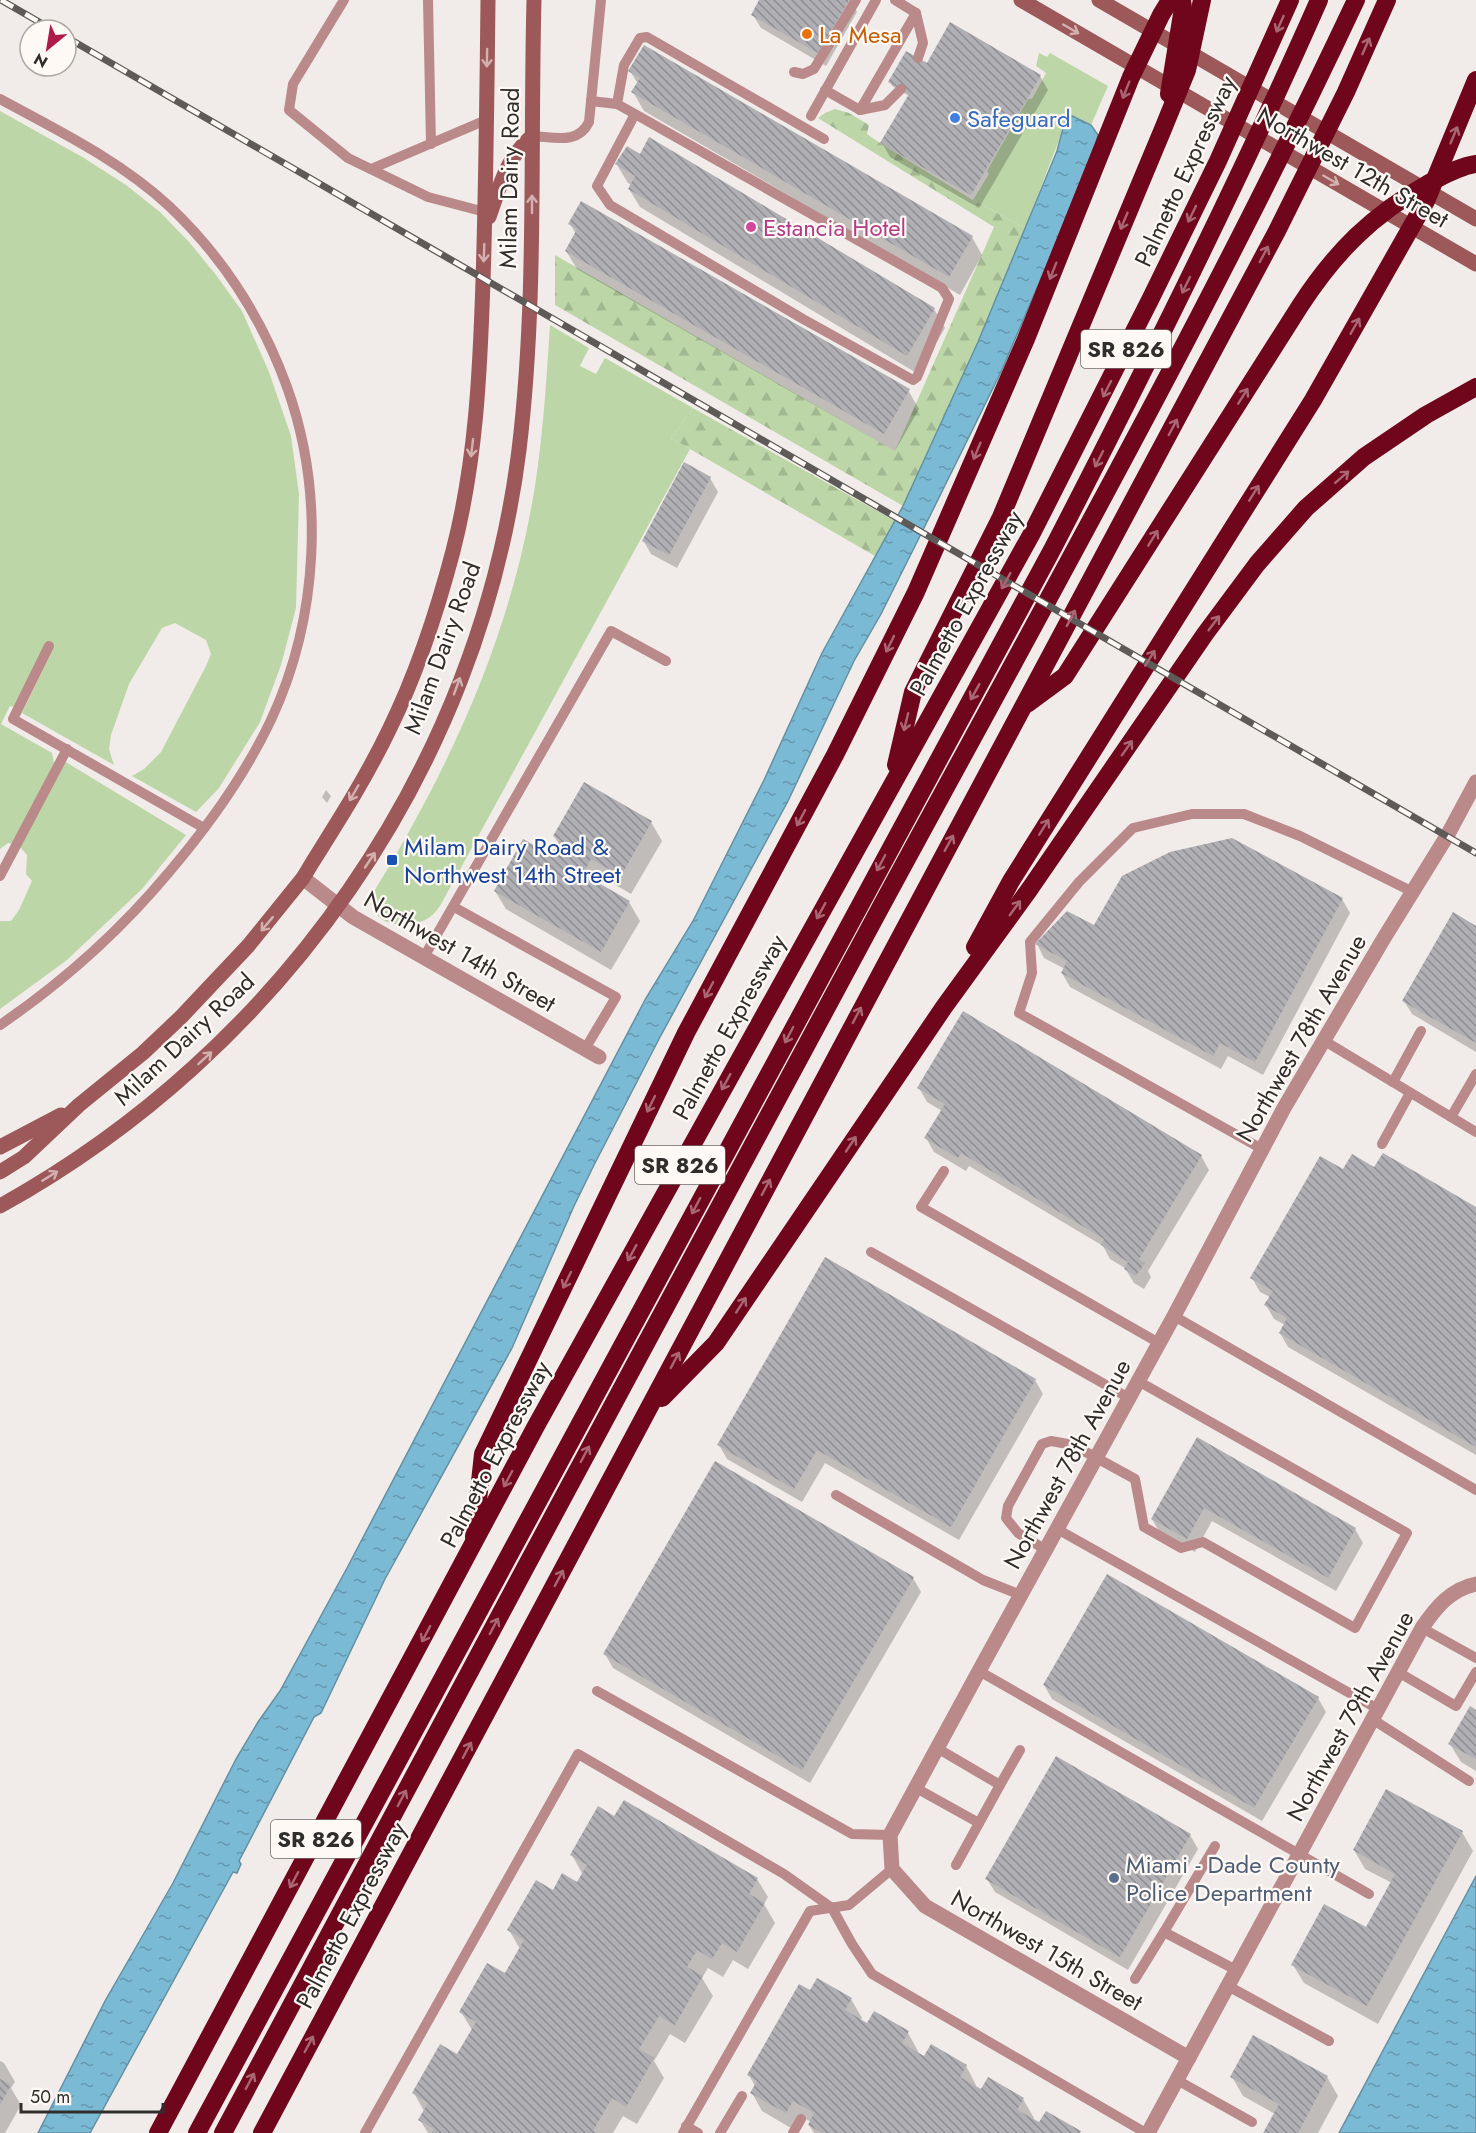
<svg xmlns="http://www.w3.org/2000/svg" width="1476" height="2133" viewBox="0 0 1476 2133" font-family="Jost,sans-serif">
<defs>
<pattern id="forest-firs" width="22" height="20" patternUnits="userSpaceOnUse" patternTransform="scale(1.5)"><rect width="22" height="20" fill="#bcd6a7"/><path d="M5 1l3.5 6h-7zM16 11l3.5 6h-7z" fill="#a2b890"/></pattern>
<pattern id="water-ripples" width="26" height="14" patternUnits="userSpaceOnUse" patternTransform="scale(1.5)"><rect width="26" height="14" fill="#7bbad5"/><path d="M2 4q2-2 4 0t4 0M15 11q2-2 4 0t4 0" fill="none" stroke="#6598ad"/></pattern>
<pattern id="building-back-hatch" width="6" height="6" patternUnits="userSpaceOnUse" patternTransform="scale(1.5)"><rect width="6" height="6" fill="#afafb4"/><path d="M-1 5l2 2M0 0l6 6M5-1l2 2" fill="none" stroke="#8f8f93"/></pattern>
</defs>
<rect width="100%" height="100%" fill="#f1ece9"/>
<g fill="#bcd6a7">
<polygon points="1039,53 1047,57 1050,53 1108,86 1091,125 1076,117 1068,117 1025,228 973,200 989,174 987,171 1028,99 1032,99 1046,73 1036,66"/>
<polygon points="0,111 84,158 126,185 160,212 190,243 216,275 242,311 269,372 291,436 299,494 296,608 281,665 260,722 219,788 196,812 132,776 144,769 161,752 206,666 211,654 206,640 175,623 162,628 129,684 111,735 109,749 114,765 22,713 54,647 14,707 10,706 1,724 52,753 54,763 12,844 8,843 0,849"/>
<path d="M550,325L589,348L580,366L596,374L605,358L693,408L671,438L690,449L440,906C437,910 433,915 430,917C416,927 390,928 378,916C373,910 372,905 370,898C453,763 517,624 538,465C544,419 547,372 550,325Z"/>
<polygon points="64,761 186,835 142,889 67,960 0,1009 0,921 11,921 19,910 32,881 26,874 27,855 20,847"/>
</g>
<g fill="url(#forest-firs)">
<polygon points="835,109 849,113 869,125 867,134 880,143 971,199 1025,228 978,342 903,506 555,305 555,255 895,451 994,227 818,118 825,113"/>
<polygon points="693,408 895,521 875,556 671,438"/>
</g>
<g fill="url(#water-ripples)" stroke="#6490a2" stroke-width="1.5">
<polygon points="1072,116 1091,125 1098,135 1092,159 1001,372 918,540 881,614 854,661 788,801 659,1039 594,1165 574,1206 512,1348 385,1579 321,1713 314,1717 239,1861 241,1864 237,1873 233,1872 90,2133 38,2133 105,2001 173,1883 236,1759 258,1722 280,1691 347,1568 646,998 693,921 764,780 822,653 903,506 978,342 1057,151 1065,121"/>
<polygon points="1476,1876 1476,2133 1339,2133"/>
</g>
<g fill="#0003">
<polygon points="761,0 851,0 857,12 826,66 761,28 753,15"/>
<polygon points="927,66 1040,76 1048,90 979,208 890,157 882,143 909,96 892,86 890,82"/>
<polygon points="630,71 972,237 982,255 960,295 644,111 633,92 638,84"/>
<polygon points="617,165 934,309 945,328 918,374 640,207 629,189 631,185 628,183"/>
<polygon points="570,224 908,390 919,409 895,451 577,269 566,251 576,234"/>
<polygon points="685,464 710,478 718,492 677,568 651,554 643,540"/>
<polygon points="326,790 331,796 327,803 322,797"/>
<polygon points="651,822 662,841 631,894 602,877 598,884 629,902 640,921 611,970 506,909 495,891 551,857 559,844 554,836"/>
<polygon points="1342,899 1350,913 1263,1075 1228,1056 1221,1069 1070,987 1062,973 1065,969 1044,958 1037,944 1095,927"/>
<polygon points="1476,927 1476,1052 1412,1014 1404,1001"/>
<polygon points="919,1088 1201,1156 1209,1170 1148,1271 1151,1277 1144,1289 1134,1283 1125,1268 1110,1259 1103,1246 969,1166 966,1171 934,1152 926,1138 942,1111 927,1102"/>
<polygon points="1375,1169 1476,1208 1476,1455 1288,1347 1280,1333 1285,1325 1274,1319 1266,1305 1270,1297 1260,1292 1252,1278 1343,1172"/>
<polygon points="1035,1380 1043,1394 959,1540 825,1463 802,1502 727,1459 719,1445"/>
<polygon points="1198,1439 1355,1529 1363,1543 1336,1591 1212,1521 1195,1552 1160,1533 1152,1519"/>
<polygon points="913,1578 921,1592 810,1783 613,1668 605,1654"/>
<polygon points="1044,1685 1318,1698 1326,1712 1262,1821 1052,1699"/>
<polygon points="1476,1712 1476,1771 1461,1762 1450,1744"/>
<polygon points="615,1818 757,1879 768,1897 764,1904 775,1923 748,1969 733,1960 723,1977 708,1968 702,1978 713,1996 685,2043 670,2034 654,2061 664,2078 637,2124 623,2116 613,2133 428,2133 420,2120 425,2113 414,2093 458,2056 472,2030 461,2012 505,1975 520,1949 509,1930 553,1892 578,1884 583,1875 572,1855"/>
<polygon points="1462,1832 1473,1851 1378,2024 1304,1983 1293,1965 1367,1929 1392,1883 1365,1869 1354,1850"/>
<polygon points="1190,1835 1198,1849 1128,1970 995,1892 987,1879"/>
<polygon points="811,1992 851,1999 862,2018 860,2021 868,2025 908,2033 918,2051 917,2054 924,2058 966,2066 976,2085 975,2087 982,2091 1023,2099 1034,2118 1032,2120 1039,2124 1080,2133 814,2133 809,2125 811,2122 804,2118 796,2131 762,2111 752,2093 755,2086 749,2075"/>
<polygon points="1254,2037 1327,2077 1338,2096 1318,2133 1265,2133 1275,2114 1243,2096 1232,2077"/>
<polygon points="0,2061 4,2063 15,2082 11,2088 21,2105 5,2133 0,2133"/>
</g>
<g fill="url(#building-back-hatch)">
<polygon points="759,0 849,0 818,53 751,15"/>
<polygon points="950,22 1041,75 971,195 880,143 909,94 888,82 906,51 927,63"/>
<polygon points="644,45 973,236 949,277 631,92 640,78 628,71"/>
<polygon points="649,137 935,308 907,356 628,189 635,176 615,164 627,146 640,154"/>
<polygon points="581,201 910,389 884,434 565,251 577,229 568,224"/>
<polygon points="684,462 711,477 669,555 642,541"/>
<polygon points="584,782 652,821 621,876 591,859 583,874 630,901 601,952 494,891 523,839 551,855 560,840 553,836"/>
<polygon points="1232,838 1343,898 1255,1062 1220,1043 1213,1056 1061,973 1067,961 1035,944 1067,911 1094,925 1122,876 1170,852"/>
<polygon points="1453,912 1476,926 1476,1043 1402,1001"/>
<polygon points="963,1011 1202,1155 1139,1259 1145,1263 1136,1276 1124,1269 1128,1262 1101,1245 1104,1239 961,1153 958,1158 924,1138 945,1104 917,1088"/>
<polygon points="1383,1153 1476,1207 1476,1447 1279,1333 1287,1318 1264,1305 1273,1291 1250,1278 1320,1156 1343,1169 1352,1154 1374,1167"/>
<polygon points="825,1257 1036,1379 951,1527 817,1450 794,1489 717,1445"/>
<polygon points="1197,1437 1356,1528 1328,1578 1204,1508 1187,1539 1151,1519"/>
<polygon points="715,1461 914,1577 802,1770 603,1654"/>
<polygon points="1107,1574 1319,1697 1254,1808 1043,1685"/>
<polygon points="1470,1706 1476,1710 1476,1759 1448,1744"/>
<polygon points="1056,1756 1191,1834 1120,1957 985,1879"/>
<polygon points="1386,1789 1463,1831 1367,2006 1291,1965 1324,1904 1366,1927 1395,1874 1353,1850"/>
<polygon points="624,1800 758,1878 749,1894 765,1903 737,1952 722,1943 712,1959 697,1950 687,1967 703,1976 675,2025 659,2016 639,2049 654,2058 626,2107 612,2098 593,2131 597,2133 432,2133 434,2129 418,2120 428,2103 412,2093 440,2044 457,2054 476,2022 459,2012 487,1963 505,1973 524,1940 507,1930 536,1880 553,1890 562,1873 577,1882 587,1865 570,1855 598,1806 614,1816"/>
<polygon points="817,1978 852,1998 845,2010 867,2023 874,2011 909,2031 902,2043 924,2056 931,2044 967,2065 960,2077 981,2089 988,2077 1024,2098 1017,2110 1039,2122 1046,2111 1081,2131 1080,2133 822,2133 808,2125 814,2113 793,2101 786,2113 750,2093 757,2081 747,2075 799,1984 810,1990"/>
<polygon points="1253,2035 1328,2076 1298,2133 1263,2133 1279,2104 1230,2077"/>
<polygon points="0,2079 11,2085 0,2105"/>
</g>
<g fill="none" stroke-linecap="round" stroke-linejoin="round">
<g stroke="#ba8989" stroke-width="10">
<polyline points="344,0 293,84 289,110 348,158 428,197 485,212"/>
<polyline points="428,0 431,144"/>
<polyline points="916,13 923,43 918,58"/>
<polyline points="794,72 803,74 814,69 856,0"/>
<polyline points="825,90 860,110 916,13 895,0"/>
<path d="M0,99C59,131 119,160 169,206C222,256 262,318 287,387C325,493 319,617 271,720C245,775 209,825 170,871C121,930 63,982 0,1025"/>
<polyline points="591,101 617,104 635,114 942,288 949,299 917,377 913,380 803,319 610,205 597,186 635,114"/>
<polyline points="617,104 624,65 640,38 647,37 824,139"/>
<polyline points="860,110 885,105 901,89"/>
<polyline points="811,116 876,0"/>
<path d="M532,136C554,137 578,145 589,122L601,0"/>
<polyline points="371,169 486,120"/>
<polyline points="49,646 13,719 204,828"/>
<polyline points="0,876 67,749"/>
<polyline points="454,907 616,997 585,1049"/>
<polyline points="424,957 611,631 666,661"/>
<polyline points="1323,1040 1476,1132"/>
<polyline points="1393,1082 1421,1031"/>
<polyline points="1451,1117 1476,1074"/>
<polyline points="1382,1144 1410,1093"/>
<polyline points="1262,1149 1019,1013 1032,973 1030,942 1079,882 1133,828 1192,814 1244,814 1300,836 1413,892"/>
<polyline points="944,1171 921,1207 1159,1343"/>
<polyline points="871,1252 1129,1398"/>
<polyline points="1174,1316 1476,1490"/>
<polyline points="836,1495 983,1580 1021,1595"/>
<polyline points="1057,1529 1378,1709"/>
<polyline points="1046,1550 1018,1533 1006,1518 1008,1506 1042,1444 1051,1441 1073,1445 1135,1479 1144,1527 1181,1548 1203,1542 1355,1628 1407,1533 1138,1381"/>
<polyline points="1422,1628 1476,1658"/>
<polyline points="979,1671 1369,1894"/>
<polyline points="1398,1672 1456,1706 1476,1672"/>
<polyline points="597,1691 852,1834 890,1835"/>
<polyline points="1372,1719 1469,1781"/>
<polyline points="937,1748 1000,1785 956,1865"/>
<polyline points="1000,1785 1020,1750"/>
<polyline points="916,1788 979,1823"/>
<polyline points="1164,1932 1215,1846"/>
<polyline points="1135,1979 1164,1932 1236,1970"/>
<polyline points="1228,1986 1329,2041"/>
<polyline points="1177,2080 1252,2122"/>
<polyline points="686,2126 698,2133"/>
<polyline points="365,2133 578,1754 784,1874 832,1908 852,1944 872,1974 1146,2133"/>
<polyline points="683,2133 810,1911 849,1905 892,1869"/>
<polyline points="720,2133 742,2096"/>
<polyline points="793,2133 801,2119"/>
</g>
<g stroke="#ba8989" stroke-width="15">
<polyline points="303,878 353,917 599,1057"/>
<polyline points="1189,2058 925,1906 892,1869 890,1835 979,1671 1174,1316 1284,1108 1384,938 1447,836 1476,782"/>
<path d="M1148,2133L1422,1628C1436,1607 1451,1589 1476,1584"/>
</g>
<g stroke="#9d5859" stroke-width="15">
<polyline points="1021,0 1476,264"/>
<polyline points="1099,0 1476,219"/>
<path d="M489,217C501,184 505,160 532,136"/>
<polyline points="0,1147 61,1115"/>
<path d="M0,1172L24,1157L79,1105L143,1053L182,1016L248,946L303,878L312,863C339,820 367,776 389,730C417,673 437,612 453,551C476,462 480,372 483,281C486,187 487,94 488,0"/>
<path d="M0,1206C280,1051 479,769 519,450C537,301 530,150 534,0"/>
</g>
<g stroke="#70061c" stroke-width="18">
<polyline points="1169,94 1183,8 1182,0"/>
<path d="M1027,704L1065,676L1300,306C1335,252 1372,215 1429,183C1443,176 1460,166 1476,164"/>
<polyline points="896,765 913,692 1001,517 1163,129 1187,70 1202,0"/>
<polyline points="975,947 1011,881 1313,400 1426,201 1476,80"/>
<polyline points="662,1398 716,1343 944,1007 1029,890 1205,634 1257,564 1306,508 1364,457 1426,415 1476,387"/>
<polyline points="474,1537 483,1454 686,1033 835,755 916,592 1026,339 1131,77 1161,15 1170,0"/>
<polyline points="158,2133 536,1426 1031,535 1151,298 1218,161 1290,0"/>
<path d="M197,2133L1053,548C1146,368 1237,186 1319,0"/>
<path d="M223,2133C440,1726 658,1320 877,914C1041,611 1210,311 1356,0"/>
<polyline points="262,2133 1277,231 1346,92 1387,0"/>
</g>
<g stroke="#5d5a58" stroke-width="7">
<g id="rail">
<polyline points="1,0 53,30"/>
<polyline points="66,37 1476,853"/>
</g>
</g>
<use href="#rail" stroke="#fff9f6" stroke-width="4.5" stroke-dasharray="14" stroke-linecap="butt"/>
</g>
<defs><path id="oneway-shaft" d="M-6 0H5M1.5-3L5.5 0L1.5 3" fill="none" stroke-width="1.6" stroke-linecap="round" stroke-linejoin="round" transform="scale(1.5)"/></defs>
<g stroke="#a96773">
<use href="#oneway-shaft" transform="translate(1280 24) rotate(114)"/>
<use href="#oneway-shaft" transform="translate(1366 46) rotate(-66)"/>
<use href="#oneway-shaft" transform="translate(1126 90) rotate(112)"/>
<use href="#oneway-shaft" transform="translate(1454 135) rotate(-67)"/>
<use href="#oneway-shaft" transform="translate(1192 214) rotate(116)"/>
<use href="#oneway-shaft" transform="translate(1124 221) rotate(113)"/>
<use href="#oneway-shaft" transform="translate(1264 254) rotate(-62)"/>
<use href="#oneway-shaft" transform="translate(1053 271) rotate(112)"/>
<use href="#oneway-shaft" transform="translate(1186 285) rotate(116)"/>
<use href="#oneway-shaft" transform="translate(1355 326) rotate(-60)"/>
<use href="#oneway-shaft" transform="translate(1107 389) rotate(117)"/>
<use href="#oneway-shaft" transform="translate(1243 396) rotate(-58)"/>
<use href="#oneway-shaft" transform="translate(1173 427) rotate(-62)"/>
<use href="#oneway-shaft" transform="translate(977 451) rotate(113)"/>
<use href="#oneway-shaft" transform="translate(1099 459) rotate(117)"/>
<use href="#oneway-shaft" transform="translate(1342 477) rotate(-41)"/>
<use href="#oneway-shaft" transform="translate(1254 493) rotate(-58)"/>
<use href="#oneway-shaft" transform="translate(1153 538) rotate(-58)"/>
<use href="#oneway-shaft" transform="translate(1006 581) rotate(119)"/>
<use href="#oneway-shaft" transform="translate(1071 618) rotate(-62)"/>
<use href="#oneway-shaft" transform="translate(1214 623) rotate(-53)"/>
<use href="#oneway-shaft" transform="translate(890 644) rotate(116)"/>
<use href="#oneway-shaft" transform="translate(1150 658) rotate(-58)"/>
<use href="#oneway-shaft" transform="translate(975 692) rotate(119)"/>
<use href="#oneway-shaft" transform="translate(906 722) rotate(104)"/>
<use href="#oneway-shaft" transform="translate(1127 748) rotate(-55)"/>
<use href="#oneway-shaft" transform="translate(801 818) rotate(118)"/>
<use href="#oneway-shaft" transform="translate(1044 827) rotate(-58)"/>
<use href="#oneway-shaft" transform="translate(949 843) rotate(-61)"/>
<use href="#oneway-shaft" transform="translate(881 863) rotate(118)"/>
<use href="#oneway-shaft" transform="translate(1015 908) rotate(-54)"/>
<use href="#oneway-shaft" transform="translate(821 911) rotate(119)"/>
<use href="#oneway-shaft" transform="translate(709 990) rotate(118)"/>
<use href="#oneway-shaft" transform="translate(857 1015) rotate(-62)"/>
<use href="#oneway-shaft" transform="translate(789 1035) rotate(118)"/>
<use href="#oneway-shaft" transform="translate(726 1082) rotate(119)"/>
<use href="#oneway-shaft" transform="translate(651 1104) rotate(116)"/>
<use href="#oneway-shaft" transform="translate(851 1144) rotate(-56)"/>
<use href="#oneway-shaft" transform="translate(766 1187) rotate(-62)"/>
<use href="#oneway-shaft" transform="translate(696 1206) rotate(118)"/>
<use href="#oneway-shaft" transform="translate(632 1253) rotate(119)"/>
<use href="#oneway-shaft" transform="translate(567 1280) rotate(116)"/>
<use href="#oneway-shaft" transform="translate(741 1305) rotate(-57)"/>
<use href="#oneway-shaft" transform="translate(675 1360) rotate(-62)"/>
<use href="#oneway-shaft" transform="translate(585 1454) rotate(-62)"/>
<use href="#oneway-shaft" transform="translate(508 1479) rotate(118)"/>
<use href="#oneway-shaft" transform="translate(559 1578) rotate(-62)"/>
<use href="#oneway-shaft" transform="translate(494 1626) rotate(-62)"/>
<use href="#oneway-shaft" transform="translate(426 1634) rotate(118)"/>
<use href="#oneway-shaft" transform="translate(467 1750) rotate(-62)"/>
<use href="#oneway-shaft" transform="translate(402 1798) rotate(-62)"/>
<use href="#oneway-shaft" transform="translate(294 1880) rotate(118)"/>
<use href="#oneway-shaft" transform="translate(309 2044) rotate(-62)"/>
<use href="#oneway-shaft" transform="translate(250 2081) rotate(-62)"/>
</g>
<g stroke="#d3b1af">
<use href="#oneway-shaft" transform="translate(1071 29) rotate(30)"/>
<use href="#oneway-shaft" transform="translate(487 58) rotate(91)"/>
<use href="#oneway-shaft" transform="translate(1331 180) rotate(30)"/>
<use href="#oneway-shaft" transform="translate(532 204) rotate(-90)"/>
<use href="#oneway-shaft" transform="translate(484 253) rotate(92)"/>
<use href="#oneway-shaft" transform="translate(472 448) rotate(97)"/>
<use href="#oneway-shaft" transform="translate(457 686) rotate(-70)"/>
<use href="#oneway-shaft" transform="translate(354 793) rotate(120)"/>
<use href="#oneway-shaft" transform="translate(370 860) rotate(-56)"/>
<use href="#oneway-shaft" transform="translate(267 924) rotate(130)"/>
<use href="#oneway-shaft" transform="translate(205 1058) rotate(-42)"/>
<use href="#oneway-shaft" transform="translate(50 1176) rotate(-32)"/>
</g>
<circle fill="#e8710a" stroke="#fff9f6" stroke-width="2" cx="807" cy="34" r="6"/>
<circle fill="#3f7fe0" stroke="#fff9f6" stroke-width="2" cx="955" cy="118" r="6"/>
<circle fill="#d1479c" stroke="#fff9f6" stroke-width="2" cx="751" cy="227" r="6"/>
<rect fill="#1a4fb4" stroke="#fff9f6" stroke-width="2" x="386" y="854" width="12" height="12" rx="3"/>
<circle fill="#5c6f8a" stroke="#fff9f6" stroke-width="2" cx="1114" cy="1878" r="6"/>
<g text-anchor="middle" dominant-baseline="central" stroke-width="4.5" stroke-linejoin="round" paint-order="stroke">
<g fill="#fff9f6" stroke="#6e6b69" stroke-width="1.5">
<rect x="1081" y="330" width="90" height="38" rx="4.5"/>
<rect x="635" y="1146" width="90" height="38" rx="4.5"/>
<rect x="271" y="1820" width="90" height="38" rx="4.5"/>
</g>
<g font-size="22" font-weight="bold" fill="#302e2c">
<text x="1126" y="349">SR 826</text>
<text x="680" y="1165">SR 826</text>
<text x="316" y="1839">SR 826</text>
</g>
<g font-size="24" fill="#c56008" stroke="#fff9f6" text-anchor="start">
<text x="819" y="34">La Mesa</text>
</g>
<g font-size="24" fill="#366cbe" stroke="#fff9f6" text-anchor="start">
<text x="967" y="118">Safeguard</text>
</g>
<g font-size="24" fill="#302e2c" stroke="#fff9f6">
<text transform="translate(1353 167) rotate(30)">Northwest 12th Street</text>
<text transform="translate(1185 171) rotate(-65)">Palmetto Expressway</text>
<text transform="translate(509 178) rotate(-89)">Milam Dairy Road</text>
<text transform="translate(966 603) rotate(-61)">Palmetto Expressway</text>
<text transform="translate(442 648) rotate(-70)">Milam Dairy Road</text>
<text transform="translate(460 951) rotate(30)">Northwest 14th Street</text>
<text transform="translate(729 1027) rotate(-61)">Palmetto Expressway</text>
<text transform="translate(1301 1038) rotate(-60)">Northwest 78th Avenue</text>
<text transform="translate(184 1039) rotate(-43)">Milam Dairy Road</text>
<text transform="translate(495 1454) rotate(-62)">Palmetto Expressway</text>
<text transform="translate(1067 1464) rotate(-61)">Northwest 78th Avenue</text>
<text transform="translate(1350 1716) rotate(-61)">Northwest 79th Avenue</text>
<text transform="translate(351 1915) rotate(-62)">Palmetto Expressway</text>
<text transform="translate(1047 1950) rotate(30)">Northwest 15th Street</text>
</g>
<g font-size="24" fill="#b23c85" stroke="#fff9f6" text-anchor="start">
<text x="763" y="227">Estancia Hotel</text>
</g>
<g font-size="24" fill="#164399" stroke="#fff9f6" text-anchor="start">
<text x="404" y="846">Milam Dairy Road &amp;<tspan x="404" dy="28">Northwest 14th Street</tspan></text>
</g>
<g font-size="24" fill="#4e5e75" stroke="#fff9f6" text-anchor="start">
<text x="1126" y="1864">Miami - Dade County<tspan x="1126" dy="28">Police Department</tspan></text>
</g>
</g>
<g transform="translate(48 48) rotate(210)"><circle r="28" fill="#fff9f6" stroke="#aca8a5" stroke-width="1.5"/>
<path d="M0-4.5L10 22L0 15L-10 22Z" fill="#ae1b4b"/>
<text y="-9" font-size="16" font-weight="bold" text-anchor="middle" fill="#302e2c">N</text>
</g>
<path d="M21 2103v9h142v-9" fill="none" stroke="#302e2c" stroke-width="3"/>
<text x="30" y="2103" font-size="18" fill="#302e2c" stroke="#fff9f6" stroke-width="4.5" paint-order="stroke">50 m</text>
</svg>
